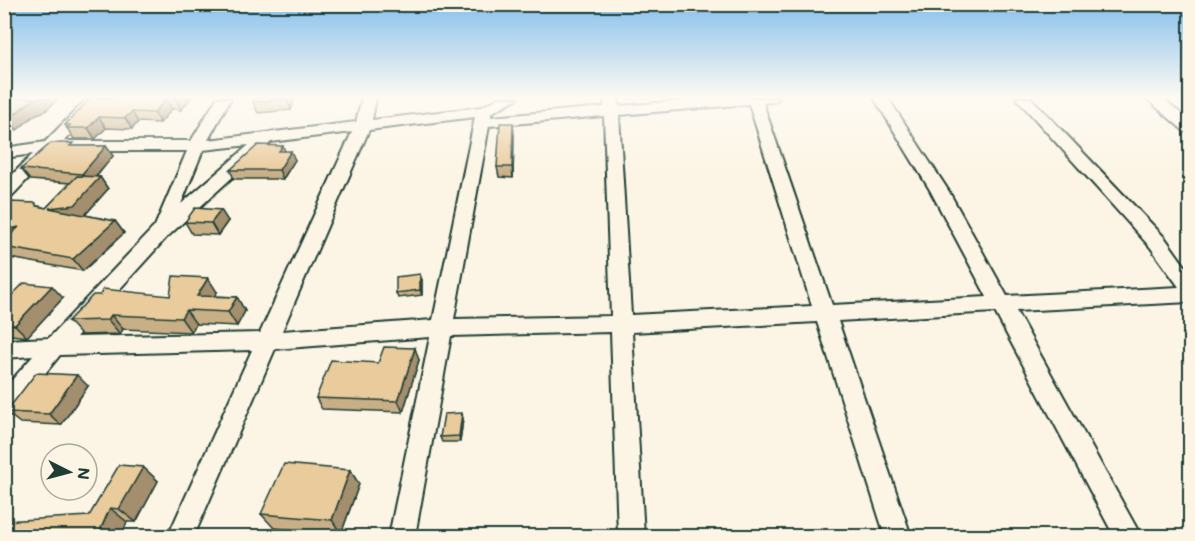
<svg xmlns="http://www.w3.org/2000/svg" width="1195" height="541" viewBox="0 0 1195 541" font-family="Mali,sans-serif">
<rect width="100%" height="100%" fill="#fcf5e5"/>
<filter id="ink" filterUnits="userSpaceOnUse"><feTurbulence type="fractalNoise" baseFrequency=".0167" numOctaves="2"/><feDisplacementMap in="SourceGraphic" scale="12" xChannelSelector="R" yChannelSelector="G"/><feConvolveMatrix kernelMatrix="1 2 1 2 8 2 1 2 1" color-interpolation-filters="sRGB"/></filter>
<g filter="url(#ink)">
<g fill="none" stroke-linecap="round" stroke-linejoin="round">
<g stroke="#1f3d34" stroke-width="4">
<g id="minor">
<path d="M88,98H103L64,141H191L217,98H231L208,140L356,122L362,98H376L372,120L481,107L499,98H518L491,113V117L604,107V98H618L619,106L718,98H778L776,101L763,103L832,305L987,297L930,190L874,98H888L948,190L1007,296L1179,287L1151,248L1016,98H1031L1165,238L1190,273V302L1016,311L1141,536H1114L995,312L838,321L911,536H885L817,322L632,332L644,536H618L611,332L451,336L415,536H389L430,337L275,349L194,536H168L252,350L60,355L12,414L4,417V389L33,356L4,358V340L49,338L155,226L187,151H54L10,198L4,200V183L33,154L4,158V148L45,142ZM749,104L812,306L631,315L619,115ZM604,116L611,316L454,319L489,126ZM475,117L433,320L282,331L369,130ZM352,132L260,333L76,337L167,237L271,142ZM249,145L181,204L203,150Z"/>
<polygon points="1146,98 1162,98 1190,121 1190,133 1184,131"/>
</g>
</g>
<use href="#minor" fill="#fcf5e5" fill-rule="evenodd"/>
</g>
<g fill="#c8af86" stroke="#1f3d34" stroke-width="1.5">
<polygon points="4,98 59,98 45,111 36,114 17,130 4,130"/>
<polygon points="91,98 191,98 181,110 172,109 160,123 138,122 132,129 106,128 95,139 74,139 65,125"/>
<polygon points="295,98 291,110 258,113 253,102"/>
<polygon points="514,134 513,178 499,177 497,167"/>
<polygon points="75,146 106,146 113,156 96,177 100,177 108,189 85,215 115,221 124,233 83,271 10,258 4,252 4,207 39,206 46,208 70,183 30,180 21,169"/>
<polygon points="283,146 285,151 295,160 283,179 234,179 230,170"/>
<polygon points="228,221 218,235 192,234 185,222"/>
<polygon points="422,280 422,295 398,298 396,293"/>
<polygon points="217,292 214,296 237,297 245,311 237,326 196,324 191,332 123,329 120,334 81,335 68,321 170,296"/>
<polygon points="63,298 27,337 4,334 4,303"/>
<polygon points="419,360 403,412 322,409 316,398 378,363"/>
<polygon points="88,386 61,425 20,423 6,412"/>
<polygon points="463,419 460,442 442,442 440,437"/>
<polygon points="143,467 158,481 136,522 127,522 121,537 4,537 89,516"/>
<polygon points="350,470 359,484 341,534 274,528 261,514"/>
</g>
<g fill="#a38e6d" stroke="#1f3d34" stroke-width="1.5">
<polygon points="38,98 59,98 45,111 36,114 17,130 9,119 28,103"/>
<polygon points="177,98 191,98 181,110 176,99"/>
<polygon points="287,98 295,98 291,110 287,99"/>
<polygon points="166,99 172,109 160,123 154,113"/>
<polygon points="132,112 138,122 132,129 125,118"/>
<polygon points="99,117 106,128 95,139 88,128"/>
<polygon points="513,123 514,134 513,178 512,167"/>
<polygon points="106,146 113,156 89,185 82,174"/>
<polygon points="291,151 295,160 283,179 279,170"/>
<polygon points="100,177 108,189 84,216 49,208"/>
<polygon points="221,210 228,221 218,235 211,223"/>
<polygon points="115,221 124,233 83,271 73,259"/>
<polygon points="19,227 4,246 4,231"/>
<polygon points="420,274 422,280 422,295 420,290"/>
<polygon points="208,278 217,292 206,309 197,296"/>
<polygon points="52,286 63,298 27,337 15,325"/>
<polygon points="237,297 245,311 237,326 228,312"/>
<polygon points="186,310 196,324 191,332 181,318"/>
<polygon points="111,315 123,329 120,334 108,320"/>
<polygon points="415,348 419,360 403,412 398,401"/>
<polygon points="77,375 88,386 61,425 49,414"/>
<polygon points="462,413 463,419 460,442 459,436"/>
<polygon points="143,467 158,481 136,522 119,509"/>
<polygon points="350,470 359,484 341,534 332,520"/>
<polygon points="110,508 127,522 121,537 97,537"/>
</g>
<g fill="#e9cb9c" stroke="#1f3d34" stroke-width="1.5">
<polygon points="4,98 38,98 28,103 9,119 4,118"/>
<polygon points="91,98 177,98 176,99 166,99 154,113 132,112 125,118 99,117 88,128 67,128 70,125 65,125"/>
<polygon points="254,98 287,98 287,99 253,102"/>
<polygon points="500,123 513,123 512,167 497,167"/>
<polygon points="51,143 73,143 70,146 106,146 82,174 21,169"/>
<polygon points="258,145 283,146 279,151 291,151 279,170 230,170"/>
<polygon points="77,176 100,177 75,205 49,208 115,221 73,259 4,247 4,241 19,227 4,231 4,207 9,202 36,203 36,206 46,208"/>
<polygon points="195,208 221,210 211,223 185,222"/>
<polygon points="420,274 420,290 396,293 396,277"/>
<polygon points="173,276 208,278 197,296 237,297 228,312 186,310 181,318 111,315 108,320 68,321 93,295 100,295 103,289 170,296"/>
<polygon points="24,283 52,286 15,325 4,324 4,303"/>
<polygon points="384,347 415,348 398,401 316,398 331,360 378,363"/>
<polygon points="36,373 77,375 49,414 6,412"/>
<polygon points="462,413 459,436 440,437 444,414"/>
<polygon points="284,464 350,470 332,520 261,514"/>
<polygon points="119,465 143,467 119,509 110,508 97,537 4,537 4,521 89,516"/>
</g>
</g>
<linearGradient id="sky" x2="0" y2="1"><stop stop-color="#86c0ed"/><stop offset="0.56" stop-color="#fefaf3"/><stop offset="1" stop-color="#fefaf3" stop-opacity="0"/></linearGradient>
<rect width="1195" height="174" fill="url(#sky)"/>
<rect width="1195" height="541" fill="none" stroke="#fcf5e5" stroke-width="24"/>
<rect x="12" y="12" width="1171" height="517" fill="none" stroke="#1f3d34" stroke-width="2" filter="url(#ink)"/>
<g transform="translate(69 472) rotate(96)"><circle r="28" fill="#fcf5e5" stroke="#a4ab9e" stroke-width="1.5"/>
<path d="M0-4.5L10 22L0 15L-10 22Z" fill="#1f3d34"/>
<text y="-9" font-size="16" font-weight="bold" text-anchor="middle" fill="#1f3d34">N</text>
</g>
</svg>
